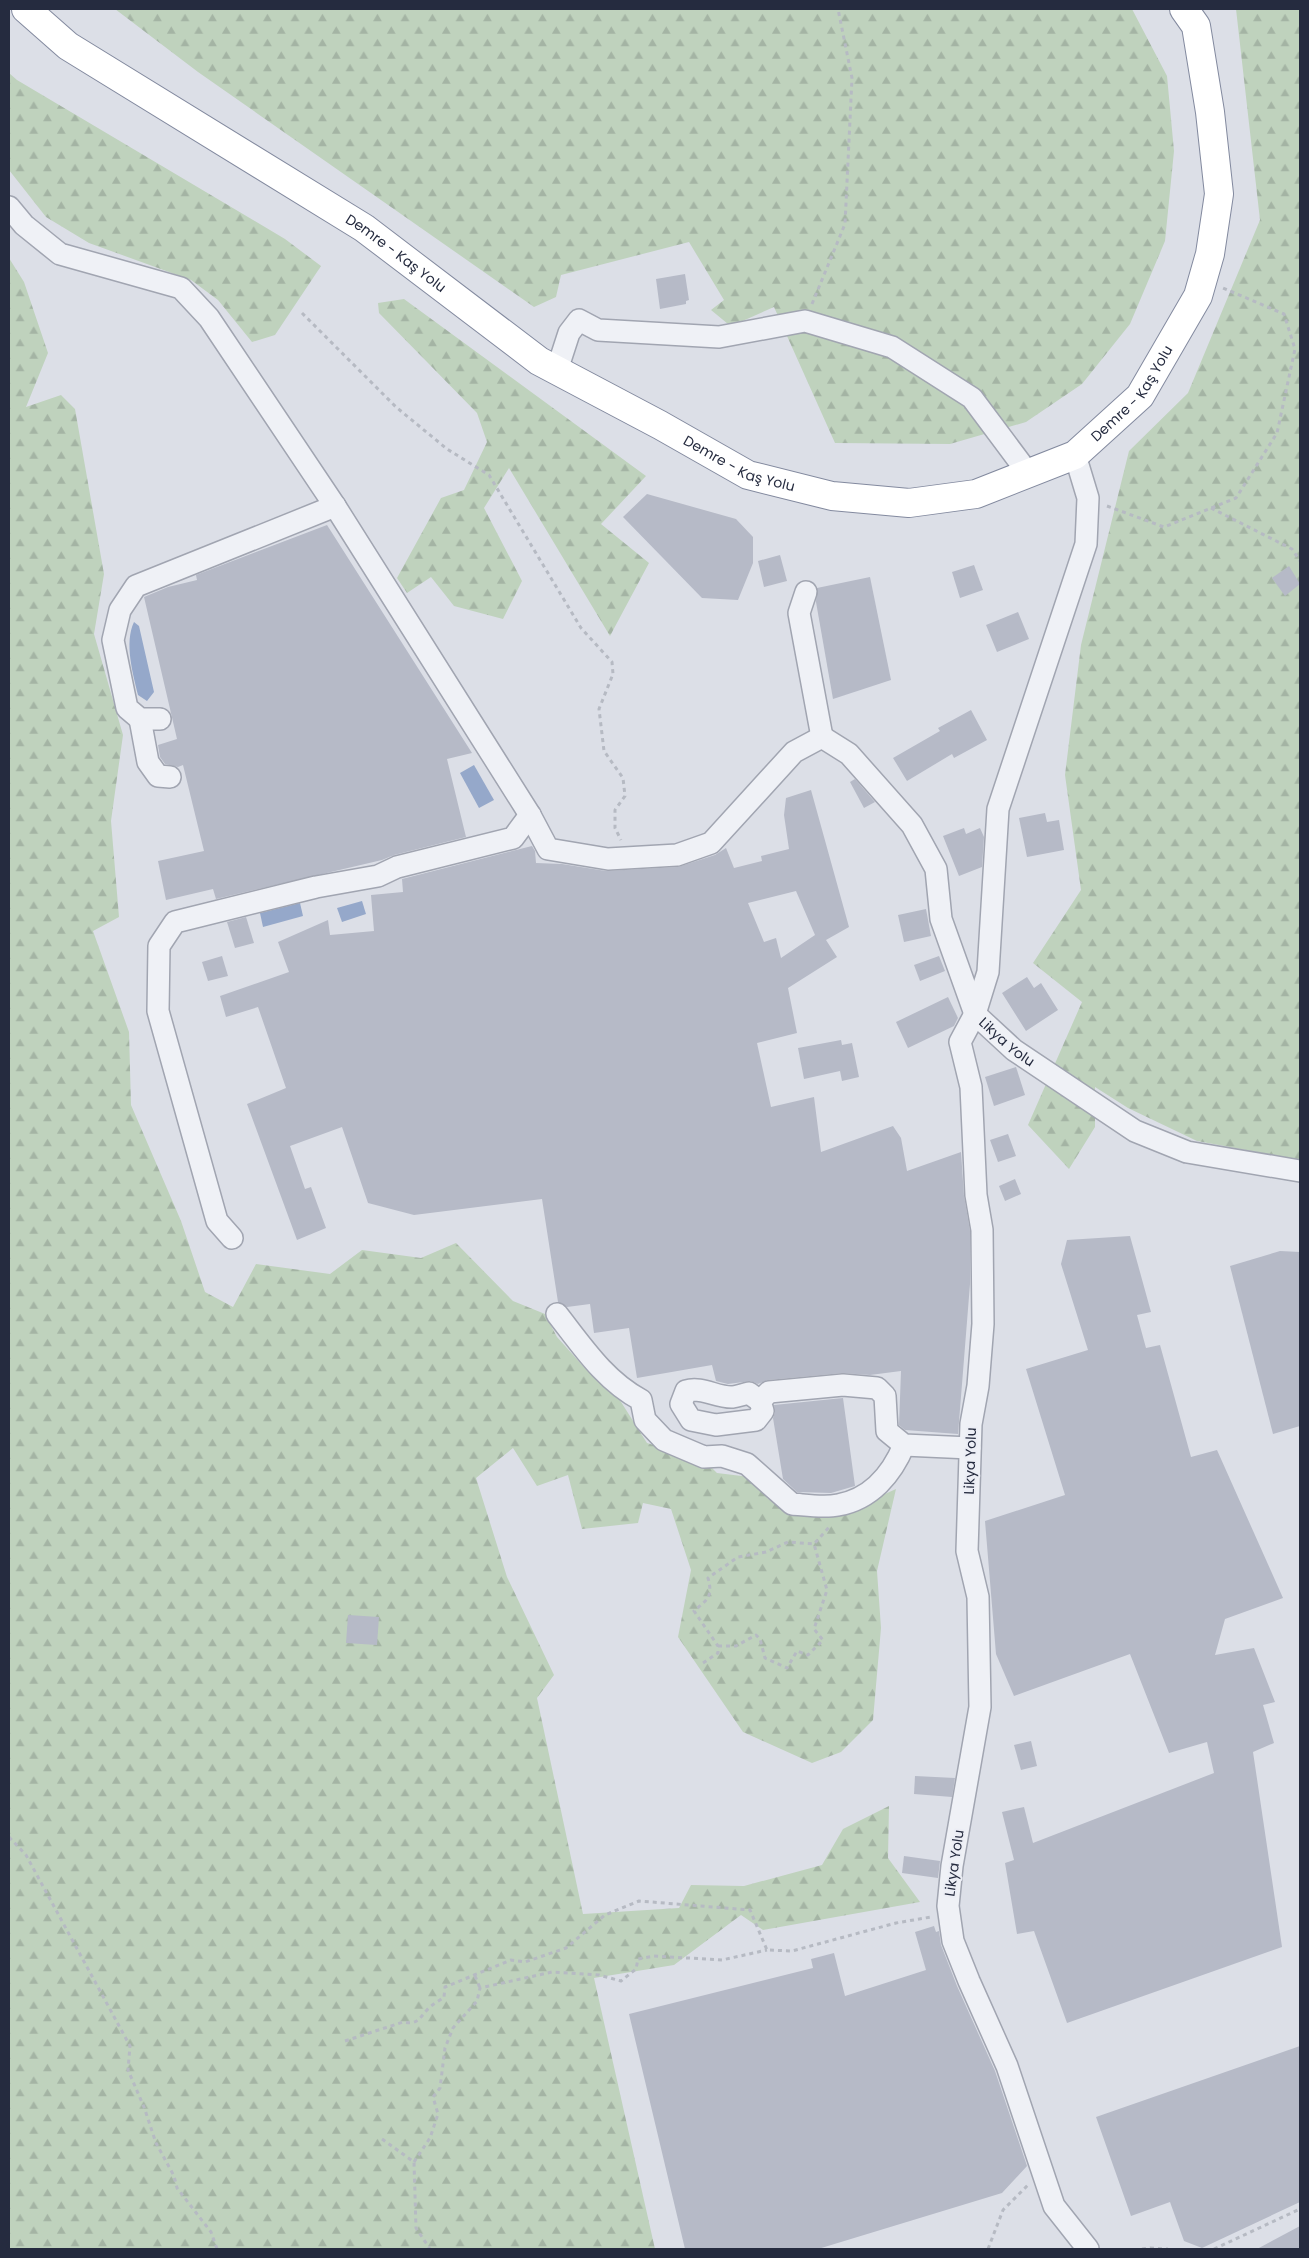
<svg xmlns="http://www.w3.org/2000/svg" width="1309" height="2258" viewBox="0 0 1309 2258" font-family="Poppins,sans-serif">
<defs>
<pattern id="forest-firs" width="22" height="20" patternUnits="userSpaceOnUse" patternTransform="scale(1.25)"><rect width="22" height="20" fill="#bfd2bd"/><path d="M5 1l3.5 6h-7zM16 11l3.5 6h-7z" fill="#a4b4a4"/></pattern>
</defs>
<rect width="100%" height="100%" fill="#dcdfe7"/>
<g fill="url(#forest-firs)">
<polygon points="115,9 1132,9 1167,76 1174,151 1165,241 1130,324 1082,384 1026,422 950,444 835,443 774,307 738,323 728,324 711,310 724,300 689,242 561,275 556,297 534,307 198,72"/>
<polygon points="1236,9 1300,9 1300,1160 1197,1141 1128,1108 1095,1087 1095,1127 1069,1169 1028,1125 1082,1002 1033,963 1081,890 1065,775 1081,645 1129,451 1188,393 1260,220"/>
<polygon points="9,73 17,80 285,239 321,266 275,335 252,342 218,300 191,280 89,243 46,217 9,170"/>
<polygon points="9,258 24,282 48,353 26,407 61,395 75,409 104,574 94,634 123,735 111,821 119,917 93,931 129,1032 131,1105 181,1221 205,1292 233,1307 256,1264 330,1274 362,1250 421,1258 456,1243 513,1301 545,1314 557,1337 583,1366 616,1394 647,1443 704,1460 717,1473 750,1477 768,1499 804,1513 876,1498 896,1489 877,1571 881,1628 873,1720 841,1752 812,1763 743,1732 678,1637 691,1570 671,1509 643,1503 638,1523 582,1529 568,1475 537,1486 513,1448 476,1478 507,1577 554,1675 537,1698 583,1914 679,1908 691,1885 744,1886 822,1865 843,1829 889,1806 888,1858 920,1902 763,1930 741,1915 674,1965 594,1978 655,2249 9,2249"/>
<polygon points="404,299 646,476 601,524 649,563 610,636 509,468 484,508 522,581 503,619 454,606 431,577 407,593 397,578 441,498 464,490 487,442 477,413 379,313 378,303"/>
</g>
<g fill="#95a8ca">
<path d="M134,622L139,626L154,692L147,701L138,695C133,674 124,643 134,622Z"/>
<polygon points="474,765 494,800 479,808 460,773"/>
<polygon points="362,901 366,914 342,922 337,908"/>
<polygon points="300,903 303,916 263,927 260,913"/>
</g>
<g fill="#b6bac7" fill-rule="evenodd">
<polygon points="685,274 689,300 686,301 686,304 660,309 656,279"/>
<polygon points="647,494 736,519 753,537 753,563 738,600 702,598 623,517"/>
<polygon points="327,525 472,753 447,759 466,837 394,855 382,860 216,899 213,889 166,900 158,861 204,851 183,765 178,767 165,764 160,757 158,745 177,739 144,597 168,587 197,580 196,575"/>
<polygon points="780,555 787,581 764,587 758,561"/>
<polygon points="974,565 983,590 960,598 952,572"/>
<polygon points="1289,566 1300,584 1285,596 1272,578"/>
<polygon points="870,577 891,680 833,699 816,602 817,588"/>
<polygon points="1018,612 1029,639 997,652 986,625"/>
<polygon points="971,710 987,740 954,758 952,754 907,781 893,758 940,731 938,728"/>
<polygon points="855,779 875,802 864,808 850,782"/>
<path d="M811,790L849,927L826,940L837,957L788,988L797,1033L757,1043L771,1107L814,1097L821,1152L893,1126L901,1138L907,1171L961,1152L964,1196L970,1231V1284L958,1434L905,1430L899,1425L901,1371L870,1375L842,1373L768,1380L758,1384L751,1381L728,1384L716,1381L712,1365L637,1378L629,1328L594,1333L590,1304L567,1307L558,1302L542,1199L414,1215L368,1203L342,1127L290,1146L305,1189L311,1187L326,1228L297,1240L247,1104L286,1088L258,1007L226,1017L220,996L289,972L278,942L328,920L330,935L374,931L371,895L403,892L402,879L532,846L535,851L536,863L562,864L606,871L678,867L715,855L726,848L734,868L762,861L761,856L789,849L784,815L786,798ZM796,891L815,935L781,958L776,938L764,942L748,903Z"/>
<polygon points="1045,813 1047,822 1059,820 1064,850 1027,857 1019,818"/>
<polygon points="964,828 966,834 980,828 984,837 982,867 959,876 943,836"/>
<polygon points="926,909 931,936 904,942 898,915"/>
<polygon points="246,917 254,943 235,948 227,922"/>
<polygon points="222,956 228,976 208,981 202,962"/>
<polygon points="939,956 945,971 920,981 914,965"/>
<polygon points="1027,977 1034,988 1041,983 1058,1010 1026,1031 1002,993"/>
<polygon points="948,997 958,1018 954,1026 908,1048 896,1022"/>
<polygon points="841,1040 842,1045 852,1043 859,1077 842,1081 840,1071 804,1079 798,1048"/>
<polygon points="1016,1067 1025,1095 994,1106 985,1077"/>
<polygon points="1008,1134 1016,1156 998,1162 990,1140"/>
<polygon points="1015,1179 1021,1194 1005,1201 999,1186"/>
<polygon points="1130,1236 1151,1312 1137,1315 1146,1348 1160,1345 1191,1457 1217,1450 1283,1598 1225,1619 1215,1655 1254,1648 1275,1702 1263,1705 1274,1743 1253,1752 1282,1947 1067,2023 1034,1931 1017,1934 1005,1863 1014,1860 1002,1812 1024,1807 1033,1843 1214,1773 1207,1742 1169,1753 1130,1654 1014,1696 996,1654 985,1521 1065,1495 1026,1369 1088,1350 1061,1264 1067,1240"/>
<polygon points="1280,1251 1300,1252 1300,1426 1273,1434 1230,1266"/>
<polygon points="843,1398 855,1486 831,1493 797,1492 783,1479 773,1418 775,1413 774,1405"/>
<polygon points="348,1615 379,1617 377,1645 346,1643"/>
<polygon points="1031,1741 1037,1766 1021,1770 1014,1745"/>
<polygon points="915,1776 955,1778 952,1797 914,1794"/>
<polygon points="904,1856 940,1861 938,1878 902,1873"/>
<polygon points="934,1926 936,1932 939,1931 941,1945 957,1986 995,2071 1027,2166 1002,2193 818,2249 685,2249 629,2014 813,1968 811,1959 834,1953 845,1996 926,1970 915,1932"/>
<polygon points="1300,2046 1300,2202 1202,2248 1184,2241 1170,2202 1131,2216 1096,2117"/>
<polygon points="1300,2226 1300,2249 1257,2249"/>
</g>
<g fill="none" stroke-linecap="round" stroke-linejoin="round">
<g stroke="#a1a5b1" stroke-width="24">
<g id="minor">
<path id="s1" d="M9,207L24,225L60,254L181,288L209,318L335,506L530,815L548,849L608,859L677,855L711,843L794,752L822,737L849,754L912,825L936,869L941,919L975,1014L1014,1050L1135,1131L1187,1152L1300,1171"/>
<polyline points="557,370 569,333 579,320 598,330 719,337 805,321 892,347 972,398 1028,473"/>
<polyline points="1075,455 1088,498 1086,544 998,809 988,972 975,1014 960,1042 971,1087 976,1195 982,1230 983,1324 978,1386 971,1424 967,1551 978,1597 980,1707 952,1866 948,1906 953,1941 969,1981 1007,2066 1054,2206 1088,2249"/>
<polyline points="806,592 799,613 822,737"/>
<polyline points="140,719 148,762 158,776 170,777"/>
<polyline points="160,719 140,719 127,708 113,640 120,610 136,586 335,506"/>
<polyline points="232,1238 217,1221 158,1011 159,946 175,922 316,887 378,876 397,867 513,838 530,815"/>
<path d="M557,1314C582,1346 605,1381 641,1400L645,1420L664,1440L704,1457L722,1456L747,1464L792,1504C806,1505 824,1508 838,1505C871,1499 892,1474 904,1445"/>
<path d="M760,1401L749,1393C744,1394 739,1396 733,1397C717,1398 702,1386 686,1391L681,1404L691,1420L716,1425L756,1420L763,1411L760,1401L769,1392L843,1385L877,1388L885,1396L887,1431L904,1445L970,1448"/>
</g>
</g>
<g stroke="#838a9f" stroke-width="30">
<g id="highway">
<path id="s2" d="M26,9L68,46L364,228L539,361L660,425L748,475L832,496L909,503L976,494L1075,455L1140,396L1198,296L1210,254L1219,194L1210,112L1196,26L1184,9"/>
</g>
</g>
<g stroke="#b6bac3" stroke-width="3" stroke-dasharray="4 4" stroke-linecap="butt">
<polyline points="812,304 845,224 852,78 838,9"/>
<polyline points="302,313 396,407 447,449 489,475 581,628 612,662 613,674 599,709 604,751 623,778 625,796 615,810 615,828 621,840"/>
<polyline points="1107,506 1164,527 1236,498 1277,433 1295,349 1284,314 1223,288"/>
<polyline points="1211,508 1292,549 1300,561"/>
<polyline points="718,1646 736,1646 756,1635 760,1639 765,1658 787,1668 797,1651 808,1655 823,1640 814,1629 827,1590 814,1544"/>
<path d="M703,1663L718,1653V1646L694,1611C708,1599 713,1597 708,1578L738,1557L766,1552L788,1542L814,1544L831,1525"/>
<polyline points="9,1837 26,1855 130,2046 128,2070 144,2107 156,2143 174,2176 177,2188 211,2232 217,2249"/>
<polyline points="475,1976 480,1988"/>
<path d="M345,2041L403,2022C417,2025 419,2019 427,2010C431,2005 439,2001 444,1997L445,1987L511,1960L525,1962L566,1948L605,1915L639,1901L750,1910L767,1950L792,1951L896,1923L931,1917"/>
<polyline points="382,2139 414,2162 416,2228 430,2249"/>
<polyline points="414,2162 430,2138 438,2114 433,2097 440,2088 445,2048 453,2028 477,2001 480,1988 552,1972 599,1975 621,1981 636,1969 638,1959 654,1956 722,1960 767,1950"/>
<polyline points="988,2249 1003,2210 1028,2185"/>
<polyline points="1142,2249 1150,2248 1168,2249"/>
<polyline points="1214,2249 1300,2209"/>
</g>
<use href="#minor" stroke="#eff1f6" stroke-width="21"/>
<use href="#highway" stroke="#fff" stroke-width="28"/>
</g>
<g text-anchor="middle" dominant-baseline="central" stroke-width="4" stroke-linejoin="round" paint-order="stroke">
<g font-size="14" fill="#252b3f" stroke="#eceef5">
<text stroke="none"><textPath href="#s2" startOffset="444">Demre - Kaş Yolu</textPath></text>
<text stroke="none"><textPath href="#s2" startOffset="1284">Demre - Kaş Yolu</textPath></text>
<text stroke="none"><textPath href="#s2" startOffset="849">Demre - Kaş Yolu</textPath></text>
<text stroke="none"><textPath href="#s1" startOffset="1558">Likya Yolu</textPath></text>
<text transform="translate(970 1461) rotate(-88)">Likya Yolu</text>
<text transform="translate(954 1863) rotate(-82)">Likya Yolu</text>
</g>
</g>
<rect width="1309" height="2258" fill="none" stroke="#252b3f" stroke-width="20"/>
</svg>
